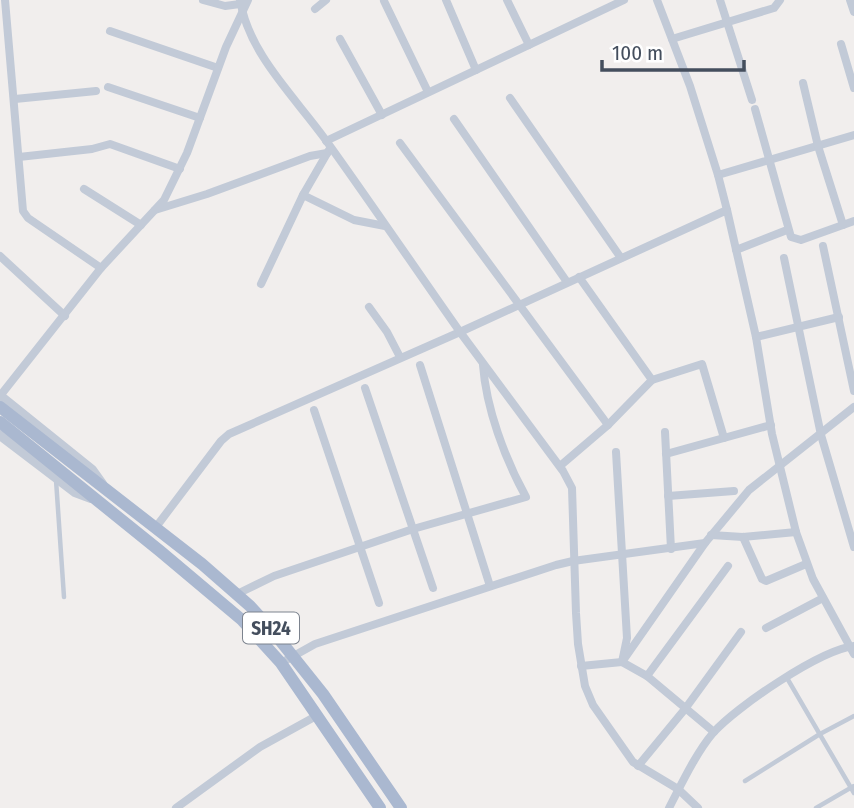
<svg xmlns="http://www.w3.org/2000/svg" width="854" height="808" viewBox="0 0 854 808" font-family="'Fira Sans Condensed',sans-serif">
<rect width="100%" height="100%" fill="#f1eeed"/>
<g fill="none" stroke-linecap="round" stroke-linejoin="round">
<g stroke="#c2cad7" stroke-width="4.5">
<polyline points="56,480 64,597"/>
<polyline points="787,678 854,793"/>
<polyline points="745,781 820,734 854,716"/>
<polyline points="816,808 854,786"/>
</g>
<g stroke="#c2cad7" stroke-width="8">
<polyline points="5,0 23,211 28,218 101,268"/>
<polyline points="203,0 225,6 240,4"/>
<polyline points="446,0 476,70"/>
<polyline points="507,0 529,45"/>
<polyline points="657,0 690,86 718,175 854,135"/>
<polyline points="720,0 752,100"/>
<polyline points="850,0 854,12"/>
<polyline points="384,1 428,92"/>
<polyline points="315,9 326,0"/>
<polyline points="110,31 218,68"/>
<polyline points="340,39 382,115"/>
<polyline points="672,39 774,8 780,0"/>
<polyline points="841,44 854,88"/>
<polyline points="803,83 818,146 843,225"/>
<polyline points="108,87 200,118"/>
<polyline points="510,98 621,258"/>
<polyline points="15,99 96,91"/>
<polyline points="755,109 791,237 801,240 854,221"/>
<polyline points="454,119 567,282"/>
<polyline points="326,141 624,0"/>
<polyline points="400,143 608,425"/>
<polyline points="19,157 92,149 110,144 180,169"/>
<polyline points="718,175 727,210"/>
<polyline points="84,189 141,225"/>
<polyline points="303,195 354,220 385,226"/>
<polyline points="155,210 207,194 310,156 327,153"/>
<polyline points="823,246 854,391"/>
<polyline points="736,250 787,230"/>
<polyline points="0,256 65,316"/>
<polyline points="784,258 821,435 854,547"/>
<polyline points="579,277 652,380"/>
<polyline points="261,284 303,195 329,150"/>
<polyline points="369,307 387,332 400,357"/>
<polyline points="756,337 839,317"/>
<polyline points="420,365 490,586"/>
<polyline points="365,388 433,588"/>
<polyline points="0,396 101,268 164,200 187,153 226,47 248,0"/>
<polyline points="314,410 379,603"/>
<polyline points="665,432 671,549"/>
<polyline points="616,452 627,638 622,662 647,676 714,732"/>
<polyline points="666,454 771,425"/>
<polyline points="560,466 608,425 652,380 702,364 724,438"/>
<polyline points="668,496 734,491"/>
<path d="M156,527L221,441L229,434L460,332C415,268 371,203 325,139C294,96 249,54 240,0"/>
<polyline points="711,535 743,537 796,532"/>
<polyline points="743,537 762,579 766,581 806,564"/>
<path d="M237,594L274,576L413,529L526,497C505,459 486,408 483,365"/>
<polyline points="766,628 823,598"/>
<polyline points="281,663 315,644 556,565 573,561 705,543 749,490 854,407"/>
<polyline points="581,666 622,662 705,543"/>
<polyline points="647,676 728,566"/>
<polyline points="638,766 685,709 741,632"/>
<polyline points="176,808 260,747 318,715"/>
<path d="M669,808C681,785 696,753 713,733C736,707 820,650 854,646"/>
<polyline points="698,808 678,789 633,762 593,705 585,686 578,644 576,613 572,488 563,471 460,332 727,210 756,337 772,434 796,532 813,579 854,654"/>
</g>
<g stroke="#c2cad7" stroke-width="10">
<polyline points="0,396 92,470 102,484"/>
<polyline points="0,435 75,492 91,498"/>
</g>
<g stroke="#aab8d0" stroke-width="12">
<polyline points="0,407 202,564 250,606 271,629 323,694 401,808"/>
<polyline points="0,422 160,551 242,620 281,663 380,808"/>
</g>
</g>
<g text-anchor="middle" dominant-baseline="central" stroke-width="5" stroke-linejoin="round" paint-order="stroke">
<rect fill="#fff" stroke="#7c838e" stroke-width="2" x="243" y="612.5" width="56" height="31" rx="5"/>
<g font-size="19" font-weight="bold" fill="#444e5d">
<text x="271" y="628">SH24</text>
</g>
</g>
<path d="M602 60v10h142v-10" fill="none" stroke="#444e5d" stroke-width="3.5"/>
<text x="612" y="60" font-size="21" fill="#444e5d" stroke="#ffffff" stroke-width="5" paint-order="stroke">100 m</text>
</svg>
